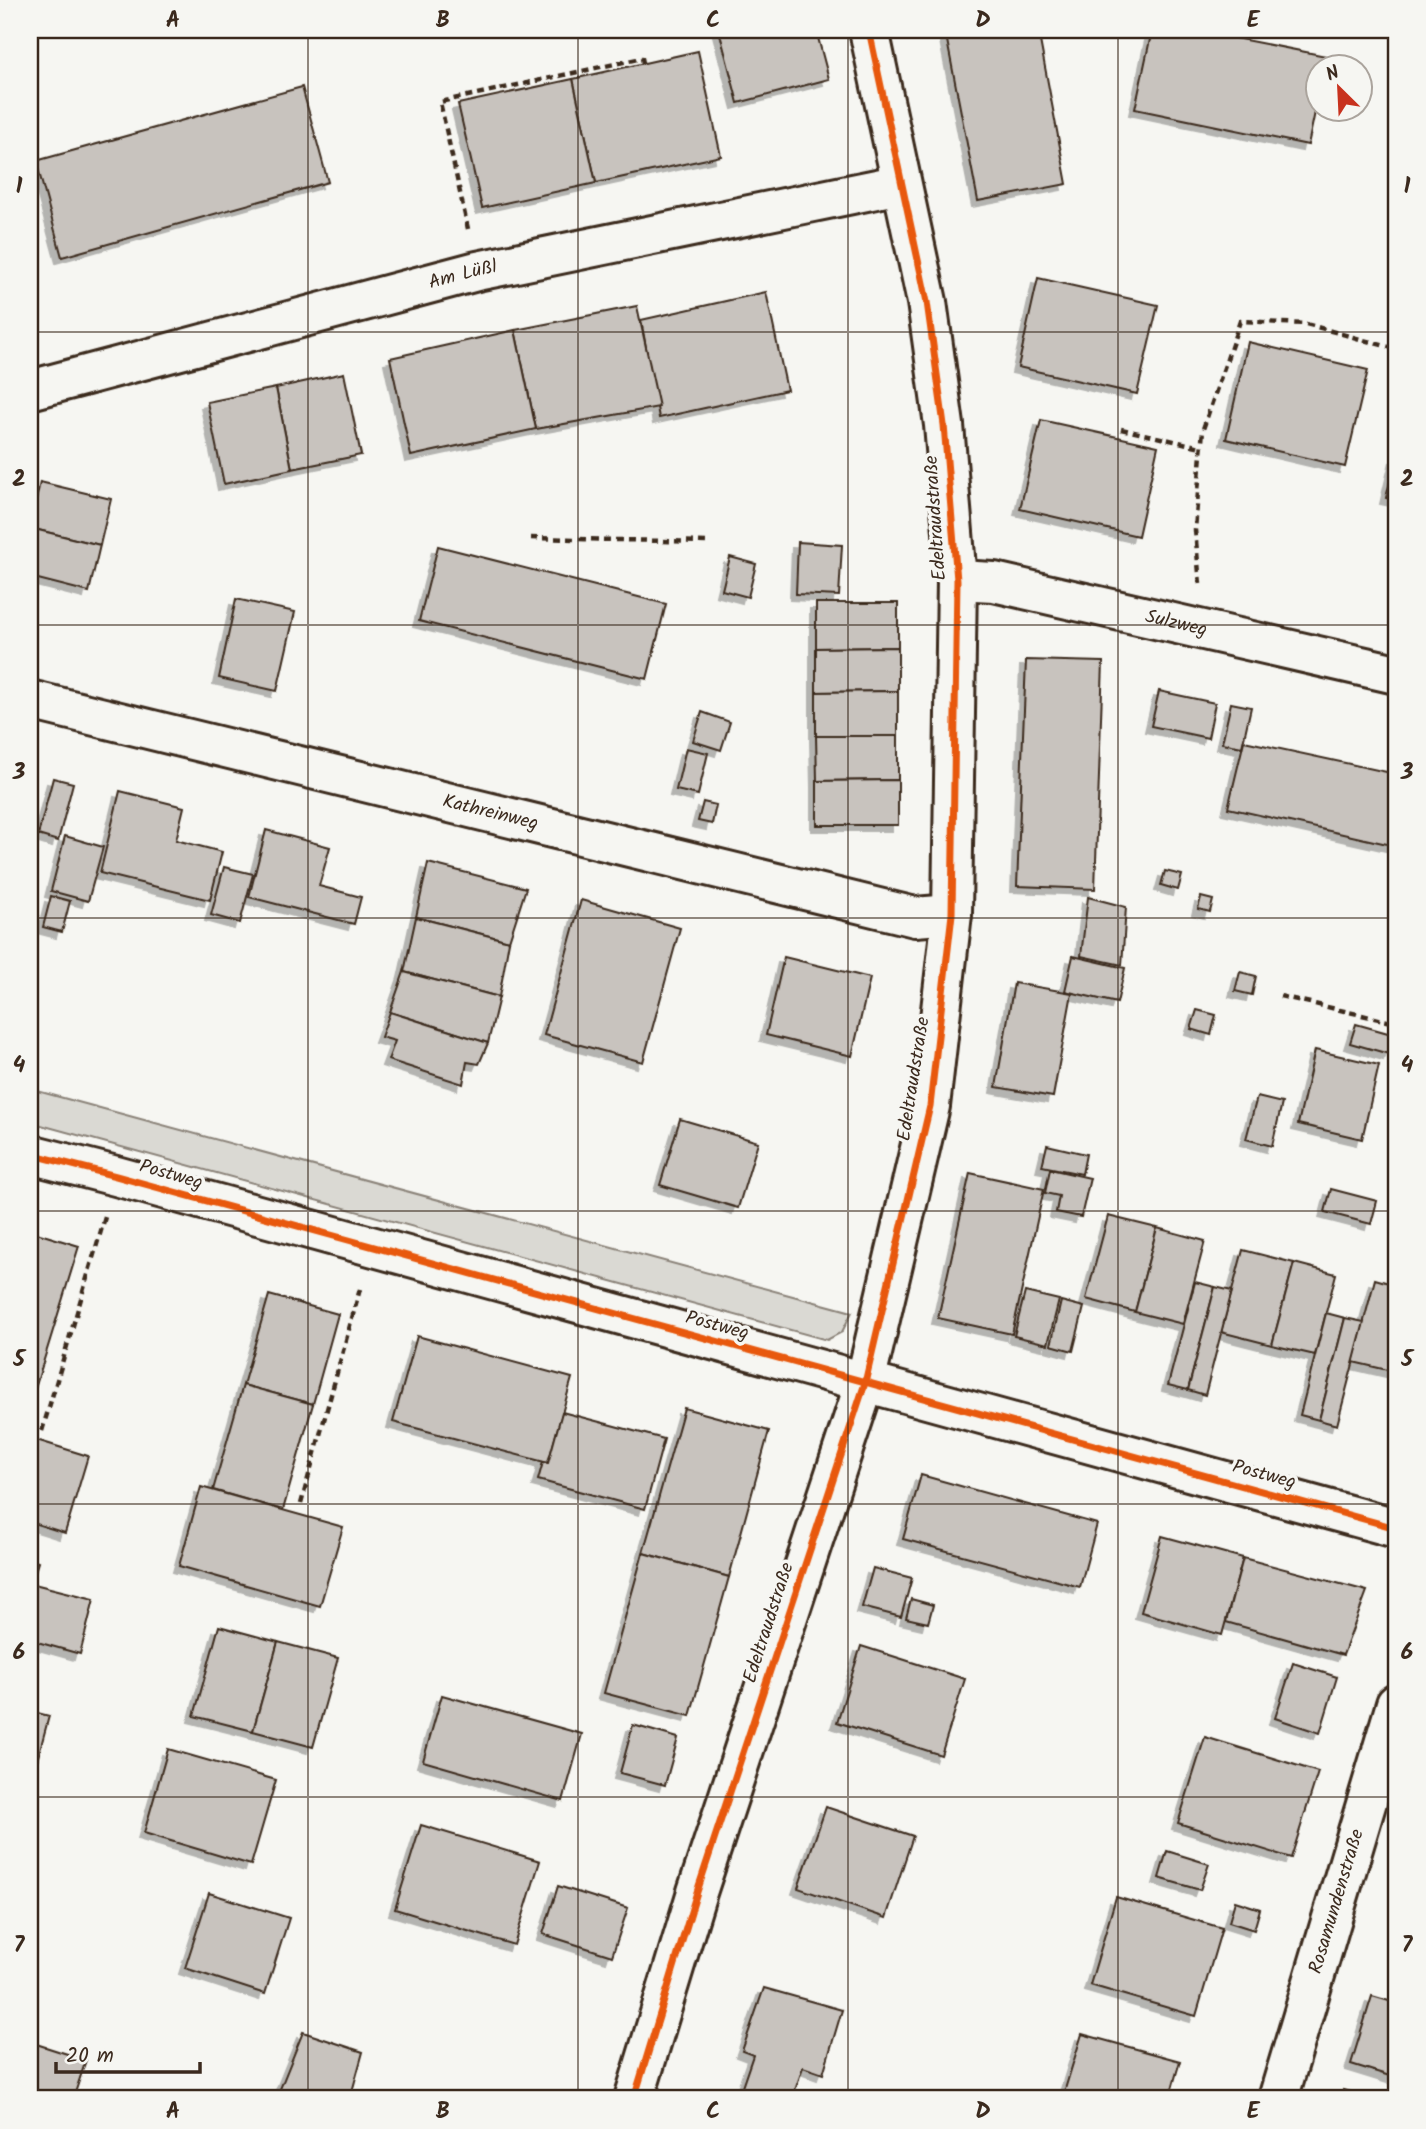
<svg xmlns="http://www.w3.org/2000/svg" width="1426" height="2129" viewBox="0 0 1426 2129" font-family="Kalam,sans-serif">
<defs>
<filter id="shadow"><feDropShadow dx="-6" dy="6" stdDeviation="0" flood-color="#0004"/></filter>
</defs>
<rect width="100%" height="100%" fill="#f6f6f2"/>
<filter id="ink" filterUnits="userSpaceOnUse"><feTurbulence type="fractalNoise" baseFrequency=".0143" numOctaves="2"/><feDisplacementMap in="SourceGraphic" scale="14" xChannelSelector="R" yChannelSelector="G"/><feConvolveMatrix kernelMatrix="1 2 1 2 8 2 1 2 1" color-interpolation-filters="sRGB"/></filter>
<g filter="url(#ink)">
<polygon fill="#dad9d3" stroke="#8a8278" stroke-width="2" points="30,1089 852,1312 842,1332 827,1340 30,1122"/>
<g fill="#c8c3be" stroke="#3b2a1e" stroke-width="2" filter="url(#shadow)">
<polygon points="719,30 816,30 829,79 738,103"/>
<polygon points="945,30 1038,30 1067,184 978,201"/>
<polygon points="1152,30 1194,30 1326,56 1324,66 1318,66 1318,98 1308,145 1135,109"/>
<polygon points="698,51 721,156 596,183 573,79"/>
<polygon points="573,79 596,183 482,208 458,104"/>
<polygon points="302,87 328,182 62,257 36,161"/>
<polygon points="1038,278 1158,305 1137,394 1018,367"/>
<polygon points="766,292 787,390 659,418 641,320"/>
<polygon points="637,306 659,407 536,429 515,330"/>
<polygon points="515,330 536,429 411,456 390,358"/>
<polygon points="1248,342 1368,370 1345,467 1226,439"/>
<polygon points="344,373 361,455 292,469 276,388"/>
<polygon points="276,388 292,469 224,484 207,402"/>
<polygon points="1041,420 1158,446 1138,536 1020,509"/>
<polygon points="1396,456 1396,500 1386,498"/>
<polygon points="40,482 111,499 100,545 30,528"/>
<polygon points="30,528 100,545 89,592 30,577"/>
<polygon points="798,542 842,545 839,596 796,594"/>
<polygon points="438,546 666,604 647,679 419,621"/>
<polygon points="730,557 756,564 748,597 722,590"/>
<polygon points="236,599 295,612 277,691 219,678"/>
<polygon points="816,603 898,603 898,647 816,648"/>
<polygon points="898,647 898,691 816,692 816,648"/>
<polygon points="1026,660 1103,662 1095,889 1017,886"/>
<polygon points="898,691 898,736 816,736 816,692"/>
<polygon points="1159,691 1215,703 1208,738 1151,726"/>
<polygon points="1231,703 1251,707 1242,747 1222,743"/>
<polygon points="702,712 730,722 721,750 693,741"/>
<polygon points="816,736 898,736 898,780 817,781"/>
<polygon points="1244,741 1396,774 1396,846 1228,808"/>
<polygon points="686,748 708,753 698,795 676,790"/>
<polygon points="53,778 73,783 58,841 38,835"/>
<polygon points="898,780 898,825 817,825 817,781"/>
<polygon points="120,791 184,807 176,840 222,852 210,900 100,873"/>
<polygon points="703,802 716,805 712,824 698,821"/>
<polygon points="266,830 330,847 319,886 361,897 354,924 249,897"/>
<polygon points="65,836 103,847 88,901 51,891"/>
<polygon points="428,863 526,888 509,941 416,917"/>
<polygon points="224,867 253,874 240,923 211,915"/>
<polygon points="1165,871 1182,875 1178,890 1161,885"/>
<polygon points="51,896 70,901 62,932 43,927"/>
<polygon points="1088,897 1126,907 1122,965 1081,956"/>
<polygon points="1201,897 1213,900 1210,912 1198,909"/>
<polygon points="581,900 680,928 643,1062 544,1035"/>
<polygon points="416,917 509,941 499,997 404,972"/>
<polygon points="1073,956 1125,968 1117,1003 1065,991"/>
<polygon points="784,957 870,978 852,1056 766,1035"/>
<polygon points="404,972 499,997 488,1043 390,1012"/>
<polygon points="1240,972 1256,976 1252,995 1235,991"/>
<polygon points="1014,983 1072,993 1053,1097 996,1087"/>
<polygon points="1197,1010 1216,1015 1211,1035 1191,1029"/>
<polygon points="390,1012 488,1043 479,1064 467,1062 463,1084 388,1060 395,1041 381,1037"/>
<polygon points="1356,1024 1395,1035 1389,1054 1350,1043"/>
<polygon points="1315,1050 1379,1065 1362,1139 1298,1124"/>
<polygon points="1257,1097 1282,1103 1272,1146 1246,1139"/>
<polygon points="680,1119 758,1142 738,1208 660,1185"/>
<polygon points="1047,1145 1086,1154 1082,1174 1042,1166"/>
<polygon points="1050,1169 1090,1178 1081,1217 1056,1212 1059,1196 1045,1193"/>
<polygon points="970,1173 1044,1189 1012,1334 938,1318"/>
<polygon points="1331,1189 1377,1201 1371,1224 1325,1212"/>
<polygon points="1108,1216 1157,1228 1135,1312 1086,1299"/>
<polygon points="1157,1228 1205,1241 1183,1324 1135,1312"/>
<polygon points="30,1231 79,1246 30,1405"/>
<polygon points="1243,1250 1294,1263 1272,1345 1221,1332"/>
<polygon points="1294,1263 1336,1274 1315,1355 1272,1345"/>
<polygon points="1375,1279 1396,1285 1396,1372 1353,1362"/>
<polygon points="1195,1282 1215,1287 1188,1390 1168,1385"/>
<polygon points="1215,1287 1232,1291 1205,1395 1188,1390"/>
<polygon points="1025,1292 1059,1300 1048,1344 1014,1336"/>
<polygon points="269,1295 338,1314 313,1404 243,1385"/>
<polygon points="1061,1301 1084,1307 1073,1351 1051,1345"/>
<polygon points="1326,1313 1345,1318 1319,1420 1300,1415"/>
<polygon points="1345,1318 1364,1322 1337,1425 1319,1420"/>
<polygon points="417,1336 572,1378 548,1463 393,1422"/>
<polygon points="243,1385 313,1404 283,1510 213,1490"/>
<polygon points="684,1408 769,1431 729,1577 643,1553"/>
<polygon points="562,1412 664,1439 645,1509 538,1480 543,1462 548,1463"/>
<polygon points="30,1438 88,1456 65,1533 30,1522"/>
<polygon points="921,1475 1097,1524 1080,1587 903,1539"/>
<polygon points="201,1487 343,1527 320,1606 179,1566"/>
<polygon points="1162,1536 1243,1558 1222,1635 1141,1612"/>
<polygon points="643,1553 729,1577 690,1716 604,1693"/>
<polygon points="1243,1558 1367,1591 1343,1655 1226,1622"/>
<polygon points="30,1559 38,1562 32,1581 30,1581"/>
<polygon points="873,1568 912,1578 901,1617 862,1607"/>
<polygon points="30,1583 94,1599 80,1654 30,1640"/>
<polygon points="911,1599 933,1605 928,1623 906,1618"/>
<polygon points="219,1626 278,1642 253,1731 194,1716"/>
<polygon points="278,1642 338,1658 313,1747 253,1731"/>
<polygon points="861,1646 965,1679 941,1755 837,1722"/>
<polygon points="1293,1663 1337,1677 1320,1733 1275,1718"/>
<polygon points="442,1695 582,1734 563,1801 423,1761"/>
<polygon points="30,1711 49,1716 30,1787"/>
<polygon points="633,1725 678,1738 665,1785 620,1773"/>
<polygon points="1205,1737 1318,1772 1291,1858 1178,1823"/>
<polygon points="168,1749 276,1780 251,1865 144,1833"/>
<polygon points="826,1807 913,1836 886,1918 798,1888"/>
<polygon points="421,1825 540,1861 514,1945 395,1909"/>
<polygon points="1167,1851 1209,1864 1200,1890 1159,1878"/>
<polygon points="558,1886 628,1908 612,1956 543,1934"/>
<polygon points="209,1893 289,1918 265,1994 185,1968"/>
<polygon points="1116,1897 1222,1928 1196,2016 1090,1985"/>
<polygon points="1235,1901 1260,1909 1254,1930 1229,1922"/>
<polygon points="764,1988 842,2010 823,2074 803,2067 792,2099 738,2099 753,2055 742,2051"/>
<polygon points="1372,1996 1396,2003 1396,2068 1393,2077 1351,2064"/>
<polygon points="303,2032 363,2052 350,2099 276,2099"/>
<polygon points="1082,2034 1180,2061 1169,2099 1062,2099"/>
<polygon points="30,2042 86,2060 73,2099 30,2099"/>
<polygon points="1343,2090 1373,2099 1341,2099"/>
</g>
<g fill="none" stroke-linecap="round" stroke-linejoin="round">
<g stroke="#3b2a1e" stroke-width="44">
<g id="minor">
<path id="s1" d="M30,390L477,271L901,184"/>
<path id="s2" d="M957,580L994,582L1396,674"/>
<path id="s3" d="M30,700L915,917L952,914"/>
<polyline points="30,1154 116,1176 1396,1528"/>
<polyline points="634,2099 697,1892 865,1383 930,1106 952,914 957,580 944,425 927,302 869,30"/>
<path id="s4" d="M1278,2099L1396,1704"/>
</g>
</g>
<g stroke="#3b2a1e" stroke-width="4.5" stroke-dasharray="7 5" stroke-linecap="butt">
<polyline points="468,229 440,102 642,58 643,63"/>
<polyline points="1121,429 1201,447"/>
<polyline points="531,538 708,542"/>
<polyline points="1200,584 1195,530 1203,429 1240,321 1306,324 1396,349"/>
<polyline points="1280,996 1396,1023"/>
<polyline points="42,1431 105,1217"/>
<polyline points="301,1504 360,1289"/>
</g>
<use href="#minor" stroke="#f6f6f2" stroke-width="38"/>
<g stroke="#f6f6f2" stroke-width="11">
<g id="cycleway">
<polyline points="30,1154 116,1176 1396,1528"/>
<polyline points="634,2099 697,1892 865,1383 930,1106 952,914 957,580 944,425 927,302 869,30"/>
</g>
</g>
<use href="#cycleway" stroke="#e8590c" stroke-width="7"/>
</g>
</g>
<path fill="none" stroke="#3b2a1e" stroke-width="2" stroke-opacity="0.55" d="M308,30V2099M578,30V2099M848,30V2099M1118,30V2099M30,332H1396M30,625H1396M30,918H1396M30,1211H1396M30,1504H1396M30,1797H1396"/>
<g text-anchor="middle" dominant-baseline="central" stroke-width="7" stroke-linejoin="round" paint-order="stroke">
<g font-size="19" fill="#3b2a1e" stroke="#f6f6f2">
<text stroke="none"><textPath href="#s1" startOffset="448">Am Lüßl</textPath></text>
<text transform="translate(936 518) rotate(-94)">Edeltraudstraße</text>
<text stroke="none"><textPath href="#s2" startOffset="224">Sulzweg</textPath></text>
<text stroke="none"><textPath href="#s3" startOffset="474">Kathreinweg</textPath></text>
<text transform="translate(914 1079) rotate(-81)">Edeltraudstraße</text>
<text transform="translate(171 1175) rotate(16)">Postweg</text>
<text transform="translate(717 1326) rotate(15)">Postweg</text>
<text transform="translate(1264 1475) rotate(15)">Postweg</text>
<text transform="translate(769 1623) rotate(-72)">Edeltraudstraße</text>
<text stroke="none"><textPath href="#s4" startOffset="206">Rosamundenstraße</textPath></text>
</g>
</g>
<rect width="1426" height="2129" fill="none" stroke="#f6f6f2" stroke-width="77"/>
<g transform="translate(1339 88) rotate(336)"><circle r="33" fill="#f6f6f2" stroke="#aba49d" stroke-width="2"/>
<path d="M0-5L12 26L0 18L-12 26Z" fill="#c8321e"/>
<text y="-10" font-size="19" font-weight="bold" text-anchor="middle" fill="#3b2a1e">N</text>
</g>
<path d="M56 2062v10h144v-10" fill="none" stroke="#3b2a1e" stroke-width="3.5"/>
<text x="66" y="2062" font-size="21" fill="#3b2a1e" stroke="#f6f6f2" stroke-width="5" paint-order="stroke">20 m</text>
<rect x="38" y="38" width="1350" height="2052" fill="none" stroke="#3b2a1e" stroke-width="2.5"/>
<g font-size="23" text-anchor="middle" font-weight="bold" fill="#3b2a1e">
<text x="173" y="27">A</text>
<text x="443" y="27">B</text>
<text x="713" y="27">C</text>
<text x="983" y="27">D</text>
<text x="1253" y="27">E</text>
<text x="19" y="193">1</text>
<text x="1407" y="193">1</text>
<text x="19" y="486">2</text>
<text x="1407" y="486">2</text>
<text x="19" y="779">3</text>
<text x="1407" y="779">3</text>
<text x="19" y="1072">4</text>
<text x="1407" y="1072">4</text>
<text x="19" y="1366">5</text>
<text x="1407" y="1366">5</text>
<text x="19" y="1659">6</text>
<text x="1407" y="1659">6</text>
<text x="19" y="1952">7</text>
<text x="1407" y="1952">7</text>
<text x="173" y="2118">A</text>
<text x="443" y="2118">B</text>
<text x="713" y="2118">C</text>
<text x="983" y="2118">D</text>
<text x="1253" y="2118">E</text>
</g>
</svg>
